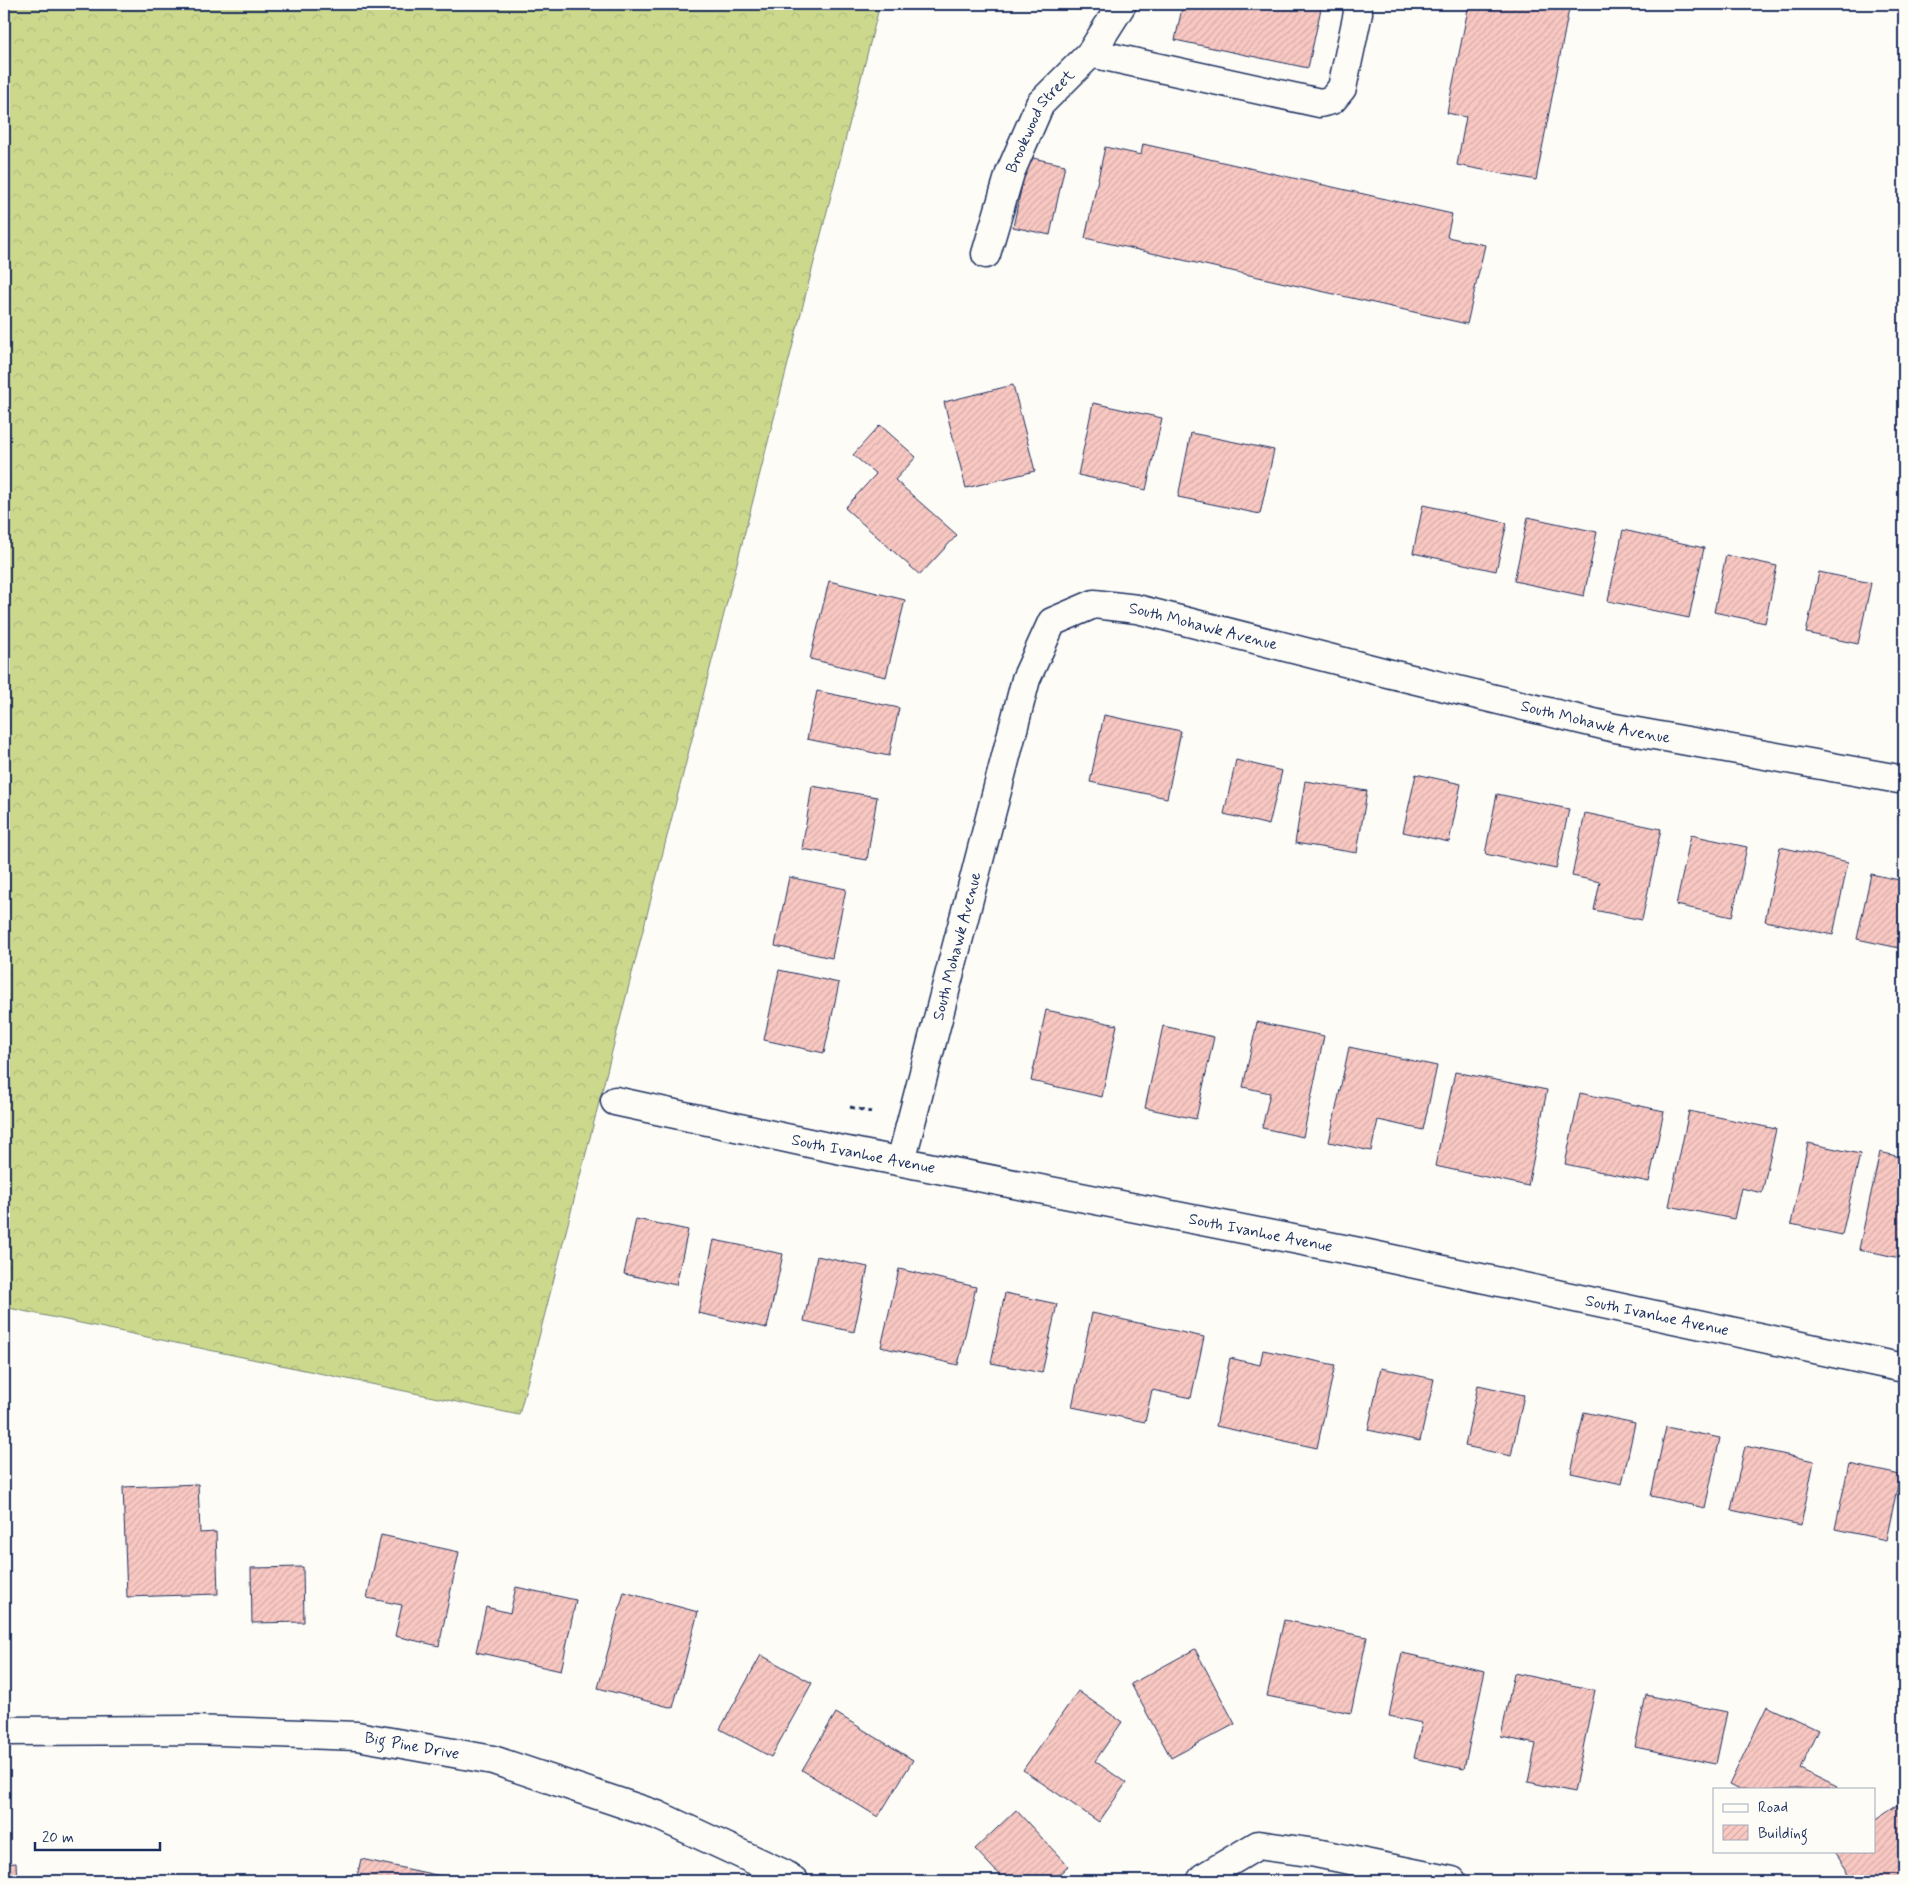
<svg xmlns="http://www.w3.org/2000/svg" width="1908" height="1885" viewBox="0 0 1908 1885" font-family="Mynerve,sans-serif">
<defs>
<pattern id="forest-crowns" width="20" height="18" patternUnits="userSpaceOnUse" patternTransform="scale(1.25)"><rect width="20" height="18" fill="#ccd98d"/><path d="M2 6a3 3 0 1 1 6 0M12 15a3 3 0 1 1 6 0" fill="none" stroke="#afbb7c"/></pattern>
<pattern id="building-hatch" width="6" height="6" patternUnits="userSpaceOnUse" patternTransform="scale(1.25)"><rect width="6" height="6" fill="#f9c8c2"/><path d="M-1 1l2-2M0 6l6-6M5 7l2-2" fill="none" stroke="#d5aca9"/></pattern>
</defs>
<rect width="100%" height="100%" fill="#fdfcf7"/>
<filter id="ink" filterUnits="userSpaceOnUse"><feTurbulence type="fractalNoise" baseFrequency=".02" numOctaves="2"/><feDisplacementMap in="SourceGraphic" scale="10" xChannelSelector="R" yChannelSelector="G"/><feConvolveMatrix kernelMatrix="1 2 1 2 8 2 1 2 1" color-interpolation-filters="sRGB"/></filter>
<g filter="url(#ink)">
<polygon fill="url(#forest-crowns)" stroke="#748476" points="4,4 880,4 519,1415 4,1307"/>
<g fill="url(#building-hatch)" stroke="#1b2f5e">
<polygon points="1183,4 1322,4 1308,68 1175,40"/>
<polygon points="1469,4 1570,4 1536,180 1457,165 1466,117 1447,113"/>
<polygon points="1143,144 1452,214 1447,237 1485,245 1467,324 1085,238 1105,147 1141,155"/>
<polygon points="1028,157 1065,165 1050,235 1013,227"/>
<polygon points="1013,385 1035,471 966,488 944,402"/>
<polygon points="1093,403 1162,418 1146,490 1078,475"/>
<polygon points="880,425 916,457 895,480 957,535 920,575 845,508 876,474 853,455"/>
<polygon points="1191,433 1274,450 1260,514 1178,497"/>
<polygon points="1423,505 1507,523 1496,571 1413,553"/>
<polygon points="1528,517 1597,532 1584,596 1514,581"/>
<polygon points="1623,530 1704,548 1689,618 1608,601"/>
<polygon points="1726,555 1777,566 1765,623 1714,612"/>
<polygon points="1819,572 1871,583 1858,644 1806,633"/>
<polygon points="829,581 905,600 886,677 810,659"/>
<polygon points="817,691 899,708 889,756 807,739"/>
<polygon points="1104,715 1181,731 1167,798 1090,782"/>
<polygon points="1236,760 1282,771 1269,825 1224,814"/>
<polygon points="1416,774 1461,784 1449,842 1403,832"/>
<polygon points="1305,781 1367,791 1357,853 1295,843"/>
<polygon points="812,786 877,797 867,860 802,849"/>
<polygon points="1497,794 1569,809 1556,869 1485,854"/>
<polygon points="1585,813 1661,829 1642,920 1594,910 1600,882 1572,876"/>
<polygon points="1691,835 1747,847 1732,917 1676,905"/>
<polygon points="1780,847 1848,862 1833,935 1765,921"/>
<polygon points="1871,874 1904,881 1904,949 1857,939"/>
<polygon points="789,877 846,889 832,958 775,946"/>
<polygon points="779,970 839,983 824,1053 764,1040"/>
<polygon points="1046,1010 1117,1025 1102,1097 1031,1081"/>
<polygon points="1257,1022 1324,1036 1303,1137 1262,1128 1270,1093 1243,1087"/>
<polygon points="1163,1026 1214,1037 1196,1119 1145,1108"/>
<polygon points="1349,1047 1437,1066 1423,1130 1378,1120 1371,1151 1329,1142"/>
<polygon points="1455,1072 1547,1090 1528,1186 1435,1166"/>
<polygon points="1580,1093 1664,1111 1649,1182 1565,1164"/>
<polygon points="1689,1111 1776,1129 1762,1193 1741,1188 1734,1219 1669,1206"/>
<polygon points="1808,1143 1860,1154 1842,1235 1791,1224"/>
<polygon points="1880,1152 1904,1158 1904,1259 1859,1249"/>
<polygon points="636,1219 688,1230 676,1285 624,1274"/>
<polygon points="714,1240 783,1254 767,1328 698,1313"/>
<polygon points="817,1256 868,1267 854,1332 804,1321"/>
<polygon points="899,1269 976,1287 958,1365 881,1347"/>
<polygon points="1005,1293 1057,1304 1042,1373 991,1363"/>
<polygon points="1092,1313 1204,1337 1191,1398 1152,1390 1145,1422 1072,1407"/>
<polygon points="1263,1350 1335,1365 1317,1448 1216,1426 1230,1358 1260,1365"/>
<polygon points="1381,1368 1434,1379 1420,1441 1368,1430"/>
<polygon points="1478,1385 1524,1395 1511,1456 1465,1446"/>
<polygon points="1584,1412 1635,1423 1622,1484 1571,1473"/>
<polygon points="1666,1427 1720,1438 1705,1508 1651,1496"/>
<polygon points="1745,1446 1814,1461 1801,1525 1731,1510"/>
<polygon points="1849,1464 1900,1475 1886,1540 1835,1529"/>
<polygon points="198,1484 200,1533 216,1532 218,1594 127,1597 123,1487"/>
<polygon points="381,1535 459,1552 439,1646 395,1636 402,1605 367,1598"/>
<polygon points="303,1567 304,1622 252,1623 251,1568"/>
<polygon points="516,1587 576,1600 561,1671 476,1652 486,1607 510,1613"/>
<polygon points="624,1592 698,1612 673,1708 598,1688"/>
<polygon points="1284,1620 1367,1637 1351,1713 1267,1696"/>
<polygon points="1195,1649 1235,1724 1171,1758 1131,1684"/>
<polygon points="1402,1653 1485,1671 1464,1769 1414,1758 1422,1723 1389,1716"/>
<polygon points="761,1655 812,1683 771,1757 720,1729"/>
<polygon points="1514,1673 1595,1690 1574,1792 1528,1782 1536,1744 1501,1737"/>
<polygon points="1078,1691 1122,1722 1095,1761 1126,1783 1099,1822 1023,1770"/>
<polygon points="1646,1695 1727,1712 1716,1764 1635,1747"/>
<polygon points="1767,1706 1818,1730 1800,1769 1837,1787 1836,1789 1737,1789 1729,1785"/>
<polygon points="836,1713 913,1760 878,1817 802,1770"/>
<polygon points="1904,1802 1904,1881 1854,1881 1834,1851 1874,1851 1874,1822"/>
<polygon points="1016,1810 1068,1866 1052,1881 1005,1881 975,1849"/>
<polygon points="361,1859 460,1880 460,1881 356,1881"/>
<polygon points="16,1863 17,1881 4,1881 4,1864"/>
</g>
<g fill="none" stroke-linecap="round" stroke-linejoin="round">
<g stroke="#1b2f5e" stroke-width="31">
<g id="minor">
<polyline points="1091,53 1320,103 1332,100 1342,88 1358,13 1357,4"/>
<path id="s1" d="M986,254L1010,173L1040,104L1091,53L1122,4"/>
<path id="s2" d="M615,1101L837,1149L1359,1252L1904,1368"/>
<path id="s3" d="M901,1161L1026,679L1052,622L1094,604L1137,609L1391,674L1615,728L1904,780"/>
<path id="s4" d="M4,1731L192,1730L357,1736L493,1760L657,1815L784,1874L794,1881"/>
<polyline points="1201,1881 1204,1877 1258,1845 1316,1853 1452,1881"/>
</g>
</g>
<polyline stroke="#1b2f5e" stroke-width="3" stroke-dasharray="5 4" stroke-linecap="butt" points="850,1107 871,1112"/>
<use href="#minor" stroke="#fdfcf7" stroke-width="28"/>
</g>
</g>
<g text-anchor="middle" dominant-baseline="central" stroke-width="4" stroke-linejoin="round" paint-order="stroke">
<g font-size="16" fill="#1b2f5e" stroke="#fdfcf7">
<text stroke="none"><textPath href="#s1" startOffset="145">Brookwood Street</textPath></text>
<text stroke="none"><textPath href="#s3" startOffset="718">South Mohawk Avenue</textPath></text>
<text stroke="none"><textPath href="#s3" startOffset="1122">South Mohawk Avenue</textPath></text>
<text stroke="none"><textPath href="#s3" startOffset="222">South Mohawk Avenue</textPath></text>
<text stroke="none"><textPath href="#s2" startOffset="254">South Ivanhoe Avenue</textPath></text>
<text stroke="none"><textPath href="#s2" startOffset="659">South Ivanhoe Avenue</textPath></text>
<text stroke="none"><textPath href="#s2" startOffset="1064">South Ivanhoe Avenue</textPath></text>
<text stroke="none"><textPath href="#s4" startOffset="409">Big Pine Drive</textPath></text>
</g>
</g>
<rect width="1908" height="1885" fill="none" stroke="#fdfcf7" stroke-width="20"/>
<rect x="10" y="10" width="1888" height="1865" fill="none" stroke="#1b2f5e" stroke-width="2" filter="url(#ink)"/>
<rect x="1713" y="1788" width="162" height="65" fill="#fdfcf7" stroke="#a3aaba"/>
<rect x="1723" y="1804" width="25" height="8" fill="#fdfcf7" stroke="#a3aaba"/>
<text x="1758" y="1812" font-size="15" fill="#1b2f5e">Road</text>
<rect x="1723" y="1825" width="25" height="15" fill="url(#building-hatch)" stroke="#a3aaba"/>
<text x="1758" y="1838" font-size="15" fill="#1b2f5e">Building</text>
<path d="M35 1842v8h125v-8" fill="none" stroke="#1b2f5e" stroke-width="2.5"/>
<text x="42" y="1842" font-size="15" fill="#1b2f5e" stroke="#fdfcf7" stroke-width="4" paint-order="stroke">20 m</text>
</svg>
